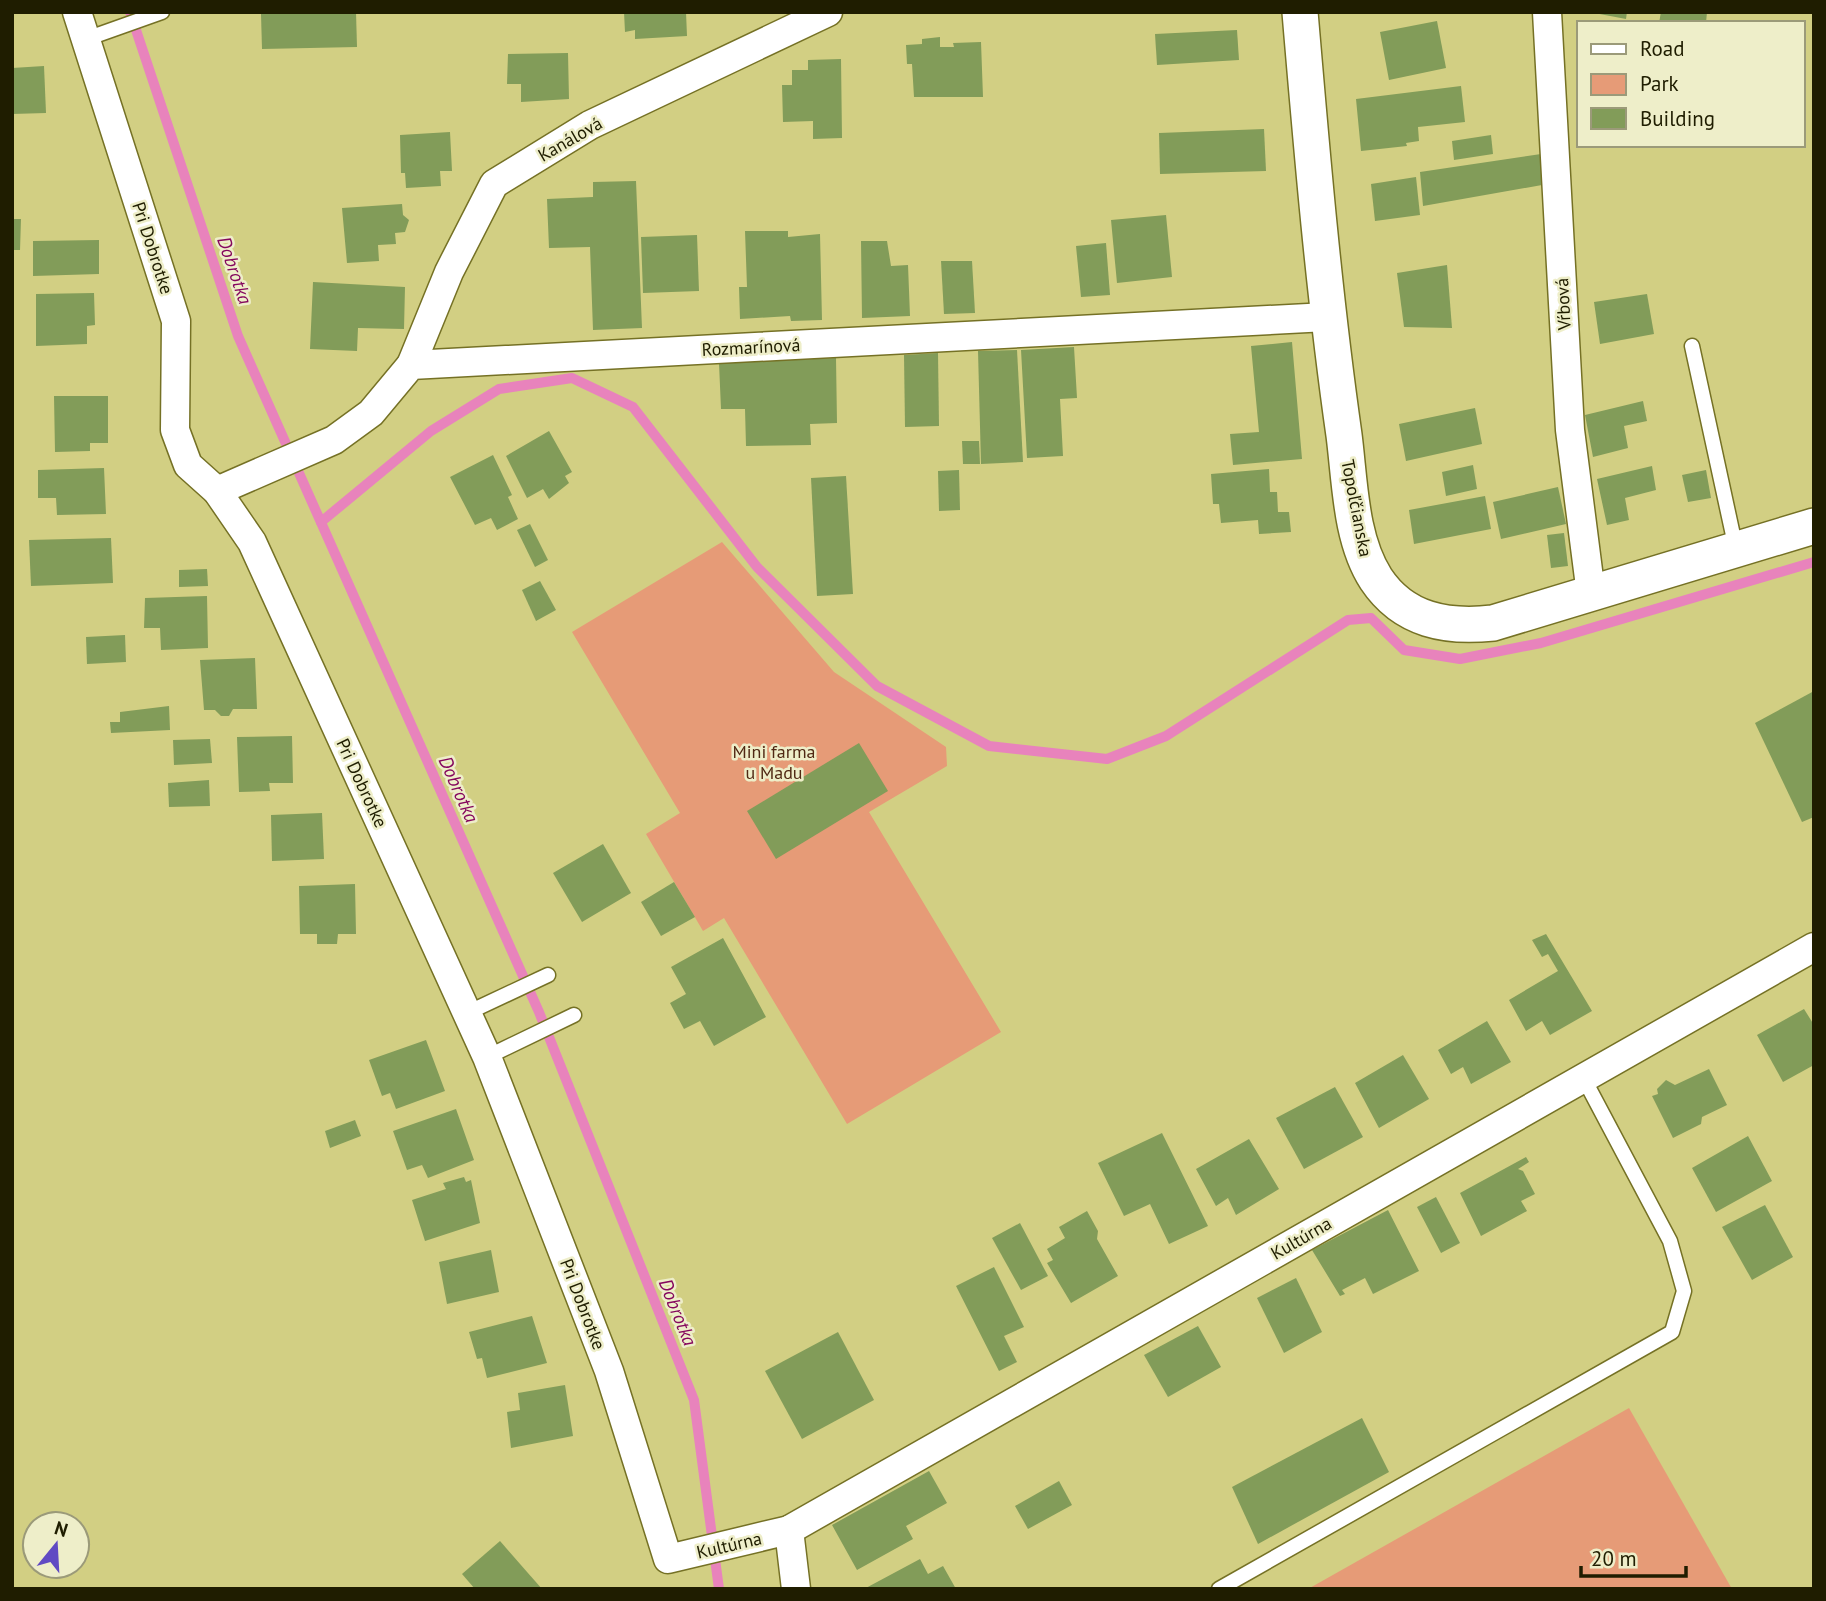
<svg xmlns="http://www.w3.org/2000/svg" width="1826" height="1601" viewBox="0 0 1826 1601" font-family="'PT Sans',sans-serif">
<rect width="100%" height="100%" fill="#d2cf83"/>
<g fill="#e69b77">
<polygon points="722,542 834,672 946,747 947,766 869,812 1001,1032 847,1124 724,918 703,931 646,834 680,813 572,632"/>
<polygon points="1629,1408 1732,1589 1308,1589"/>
</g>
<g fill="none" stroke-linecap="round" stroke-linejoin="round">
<g stroke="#e883bc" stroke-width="10">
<polyline points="130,12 238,336 539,1012 694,1400 719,1589"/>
<polyline points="321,522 431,431 499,389 572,378 633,407 757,567 877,686 989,746 1107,759 1166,736 1348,620 1371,618 1404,650 1460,659 1541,643 1814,562"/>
</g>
</g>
<g fill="#829c59">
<polygon points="356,12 357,47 262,49 261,14"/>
<polygon points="624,12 686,12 687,36 635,39 635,30 625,32"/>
<polygon points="1589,12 1627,12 1626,19"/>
<polygon points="1661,12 1707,12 1706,23 1659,23"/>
<polygon points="1437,21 1446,68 1389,80 1380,32"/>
<polygon points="1237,30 1239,60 1157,65 1155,34"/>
<polygon points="940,37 940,47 954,47 953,43 981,42 983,97 914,97 912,64 907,64 906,45 922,44 922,39"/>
<polygon points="568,53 569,99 521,102 521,84 507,84 508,54"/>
<polygon points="841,59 842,138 813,139 813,121 783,122 782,85 792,85 792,70 808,70 808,60"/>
<polygon points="44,66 46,113 12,114 12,68"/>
<polygon points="1461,86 1465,122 1418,127 1419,141 1406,143 1407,146 1361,151 1356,99"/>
<polygon points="1264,129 1266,171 1160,174 1159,133"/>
<polygon points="450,132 452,171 440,171 441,186 406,188 405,173 401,173 400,135"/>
<polygon points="1491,135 1493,154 1454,160 1452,141"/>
<polygon points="1541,154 1542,185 1423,206 1420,172"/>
<polygon points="1416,177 1420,215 1375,221 1371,184"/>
<polygon points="636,181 642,328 593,330 590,247 549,248 547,199 593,197 593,182"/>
<polygon points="402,204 403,215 409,220 405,232 395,233 396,244 378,245 379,261 347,263 342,208"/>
<polygon points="1166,215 1172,277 1117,283 1111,220"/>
<polygon points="12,219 21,219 20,250 12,250"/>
<polygon points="745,231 788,231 788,237 820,234 822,320 791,321 790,316 740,319 739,287 747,287"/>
<polygon points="697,235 699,291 643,293 641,237"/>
<polygon points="99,240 99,274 33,276 33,241"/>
<polygon points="861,241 887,241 891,266 908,265 910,316 862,318"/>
<polygon points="1106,243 1110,295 1081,297 1076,246"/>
<polygon points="941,261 972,261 975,313 944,314"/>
<polygon points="1447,265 1452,328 1404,327 1397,273"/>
<polygon points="313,282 405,287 404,329 358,328 357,351 310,349"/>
<polygon points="94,293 95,325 87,326 87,344 36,346 36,294"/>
<polygon points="1647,294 1654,334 1600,344 1594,302"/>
<polygon points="1292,342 1302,459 1233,465 1230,434 1259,432 1251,346"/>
<polygon points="1074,347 1077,398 1060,399 1063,456 1027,458 1021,350"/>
<polygon points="1017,350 1023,462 981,464 978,351"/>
<polygon points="938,353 939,426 905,427 904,355"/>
<polygon points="836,358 837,423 810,424 811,445 746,446 745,409 721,409 719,363"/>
<polygon points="54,396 108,396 108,443 90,443 90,451 55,452"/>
<polygon points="1643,401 1647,421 1624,426 1628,448 1593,457 1585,415"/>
<polygon points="1475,408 1482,444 1406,461 1399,424"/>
<polygon points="549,431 572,472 565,476 569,483 549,499 543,489 527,498 506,456"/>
<polygon points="962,441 979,441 980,464 963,464"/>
<polygon points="493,455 512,495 508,497 518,519 497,530 491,518 475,525 450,477"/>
<polygon points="1473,465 1477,489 1446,496 1442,472"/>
<polygon points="1652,466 1656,490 1625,498 1629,520 1607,525 1597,479"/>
<polygon points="104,468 106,514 57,515 56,498 38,498 38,470"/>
<polygon points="1269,469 1270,492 1277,492 1278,512 1289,512 1291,532 1259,534 1258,520 1221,523 1219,504 1213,504 1211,474"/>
<polygon points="959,470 960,510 939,511 938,471"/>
<polygon points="1706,470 1711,498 1688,502 1682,475"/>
<polygon points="846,476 853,594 817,596 811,478"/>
<polygon points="1558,487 1566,524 1501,539 1493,502"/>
<polygon points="1485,496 1491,529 1414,544 1409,510"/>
<polygon points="530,524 548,560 535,567 517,530"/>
<polygon points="1564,533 1568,566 1551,568 1547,535"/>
<polygon points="111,538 113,583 31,586 29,540"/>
<polygon points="207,569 208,586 179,587 179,570"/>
<polygon points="540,581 556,610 536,621 522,590"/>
<polygon points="207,596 208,648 161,650 160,628 144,628 145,598"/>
<polygon points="125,635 126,662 87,664 86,637"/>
<polygon points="255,658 257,709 233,709 229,716 221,716 215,710 204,710 200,660"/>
<polygon points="1814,691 1814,817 1802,822 1755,723"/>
<polygon points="169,706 170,730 111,733 110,722 120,722 120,712"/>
<polygon points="292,736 293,783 269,783 270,791 239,792 237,737"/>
<polygon points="210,739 212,763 174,765 173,740"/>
<polygon points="859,743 888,791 776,859 747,811"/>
<polygon points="209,780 210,806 169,807 168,783"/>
<polygon points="322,813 324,859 272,861 271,815"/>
<polygon points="603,844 631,893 582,922 553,873"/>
<polygon points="674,882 695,917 661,936 641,902"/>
<polygon points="355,884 356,934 338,934 337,944 317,944 317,934 300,934 299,886"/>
<polygon points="1546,934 1592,1011 1550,1035 1542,1021 1526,1031 1509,1000 1558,971 1548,954 1542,957 1532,940"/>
<polygon points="723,938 766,1017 714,1046 700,1021 684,1029 670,1003 686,994 671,967"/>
<polygon points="1804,1009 1814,1025 1814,1065 1783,1082 1757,1035"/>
<polygon points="1487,1021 1511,1062 1471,1084 1463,1067 1451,1074 1438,1050"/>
<polygon points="426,1040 445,1091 396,1109 390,1093 382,1096 369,1060"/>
<polygon points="1403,1055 1429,1099 1379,1128 1355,1083"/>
<polygon points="1709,1069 1727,1105 1702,1117 1701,1124 1673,1138 1652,1096 1658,1094 1657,1089 1666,1080 1675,1085"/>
<polygon points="1335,1087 1363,1137 1304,1169 1276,1118"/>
<polygon points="456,1109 474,1160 428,1178 422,1165 407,1170 393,1131"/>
<polygon points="355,1120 361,1136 330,1148 325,1131"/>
<polygon points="1162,1133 1208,1226 1169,1244 1150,1204 1124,1216 1098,1163"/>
<polygon points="1748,1136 1772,1181 1716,1212 1692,1168"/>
<polygon points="1249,1139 1279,1189 1236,1215 1228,1198 1216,1206 1196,1169"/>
<polygon points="1526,1157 1529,1162 1518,1169 1523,1171 1535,1194 1521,1201 1527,1211 1481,1236 1460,1193"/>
<polygon points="464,1177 466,1182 471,1180 480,1223 425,1241 412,1200 446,1189 443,1183"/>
<polygon points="1436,1197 1460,1243 1441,1253 1417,1207"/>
<polygon points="1765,1205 1793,1257 1752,1280 1722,1227"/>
<polygon points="1388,1210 1419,1271 1373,1294 1365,1278 1342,1290 1345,1294 1340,1296 1312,1250"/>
<polygon points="1087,1211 1098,1231 1097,1239 1118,1276 1071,1303 1047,1263 1053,1260 1047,1249 1065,1238 1059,1227"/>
<polygon points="1020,1223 1048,1276 1021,1290 992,1238"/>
<polygon points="491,1250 499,1292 447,1304 439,1262"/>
<polygon points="994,1267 1024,1327 1004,1336 1017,1362 999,1371 956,1286"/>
<polygon points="1296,1278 1322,1332 1284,1353 1257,1298"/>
<polygon points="532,1316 547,1363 487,1378 482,1358 477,1359 469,1332"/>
<polygon points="1198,1326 1221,1367 1168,1397 1144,1355"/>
<polygon points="838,1332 874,1400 802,1439 765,1371"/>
<polygon points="565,1385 573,1436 511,1448 507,1412 520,1410 518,1393"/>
<polygon points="1362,1418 1389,1472 1258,1544 1232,1487"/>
<polygon points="929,1471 947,1503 906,1526 913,1539 857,1570 832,1525"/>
<polygon points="1059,1481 1072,1505 1028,1529 1015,1506"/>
<polygon points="500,1541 542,1589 475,1589 462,1574"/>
<polygon points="920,1559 928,1574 943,1566 956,1589 864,1589"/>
</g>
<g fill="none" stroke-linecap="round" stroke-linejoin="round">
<g stroke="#757125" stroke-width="17">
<g id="service">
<polyline points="86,39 162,12"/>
<polyline points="1692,346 1736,549"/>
<polyline points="467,1013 548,975"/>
<polyline points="487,1057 574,1015"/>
<polyline points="1219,1589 1672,1332 1684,1291 1670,1241 1583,1077"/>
</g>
</g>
<g stroke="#757125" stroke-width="31">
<g id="minor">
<polyline points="77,12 176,321 175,430 188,465 217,491 252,542 487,1057 609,1371 668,1559 789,1530 1814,947"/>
<polyline points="1547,12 1570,430 1591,594"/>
<polyline points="411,365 449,272 494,184 590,125 828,12"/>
<polyline points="217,491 334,440 371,413 411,365 1327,317"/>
<polyline points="789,1530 796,1589"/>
</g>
</g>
<g stroke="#757125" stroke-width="38">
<path id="tertiary" d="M1300,12C1312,154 1324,295 1344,435C1350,481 1350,539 1376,579C1404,621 1447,628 1493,623L1814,526"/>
</g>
<use href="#service" stroke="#fff" stroke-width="14"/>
<use href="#minor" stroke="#fff" stroke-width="28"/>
<use href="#tertiary" stroke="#fff" stroke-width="35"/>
</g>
<g text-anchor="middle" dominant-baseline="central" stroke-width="5" stroke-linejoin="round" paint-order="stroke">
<g font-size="18" fill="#1f1d00" stroke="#eeeec9">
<text transform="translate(570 139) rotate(-30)">Kanálová</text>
<text transform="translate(153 248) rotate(72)">Pri Dobrotke</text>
<text transform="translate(1563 304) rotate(-93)">Vŕbová</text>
<text transform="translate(751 347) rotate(-3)">Rozmarínová</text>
<text transform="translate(1357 508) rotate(79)">Topoľčianska</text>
<text transform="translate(362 783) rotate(65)">Pri Dobrotke</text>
<text transform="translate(1301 1238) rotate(-30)">Kultúrna</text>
<text transform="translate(583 1304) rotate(69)">Pri Dobrotke</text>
<text transform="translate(729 1545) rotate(-13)">Kultúrna</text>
</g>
<g font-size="18" fill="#502813" stroke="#eeeec9">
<text x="774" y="751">Mini farma<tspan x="774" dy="21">u Madu</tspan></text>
</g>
<g font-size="19" font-style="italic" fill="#85075d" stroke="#eeeec9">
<text transform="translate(235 270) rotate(71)">Dobrotka</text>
<text transform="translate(459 789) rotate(66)">Dobrotka</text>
<text transform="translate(678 1312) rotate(68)">Dobrotka</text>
</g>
</g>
<rect width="1826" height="1601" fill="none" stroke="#1f1d00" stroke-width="28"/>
<rect x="1577" y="21" width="228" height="126" fill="#eeeec9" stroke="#9b9a79" stroke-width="2"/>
<rect x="1591" y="44" width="35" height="10" fill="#ffffff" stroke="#9b9a79" stroke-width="2"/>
<text x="1640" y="56" font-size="21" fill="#1f1d00">Road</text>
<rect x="1591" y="74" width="35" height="21" fill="#e69b77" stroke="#9b9a79" stroke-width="2"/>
<text x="1640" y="91" font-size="21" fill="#1f1d00">Park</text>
<rect x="1591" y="108" width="35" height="21" fill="#829c59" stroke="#9b9a79" stroke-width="2"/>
<text x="1640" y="126" font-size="21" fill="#1f1d00">Building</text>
<g transform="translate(56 1545) rotate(18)"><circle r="33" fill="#eeeec9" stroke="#9b9a79" stroke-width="2"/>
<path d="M0-5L12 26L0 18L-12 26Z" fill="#604ac3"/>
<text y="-10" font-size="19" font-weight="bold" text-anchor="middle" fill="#1f1d00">N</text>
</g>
<path d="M1581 1566v10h105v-10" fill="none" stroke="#1f1d00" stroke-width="3.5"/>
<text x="1591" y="1566" font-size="21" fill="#1f1d00" stroke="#eeeec9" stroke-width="5" paint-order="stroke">20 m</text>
</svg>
